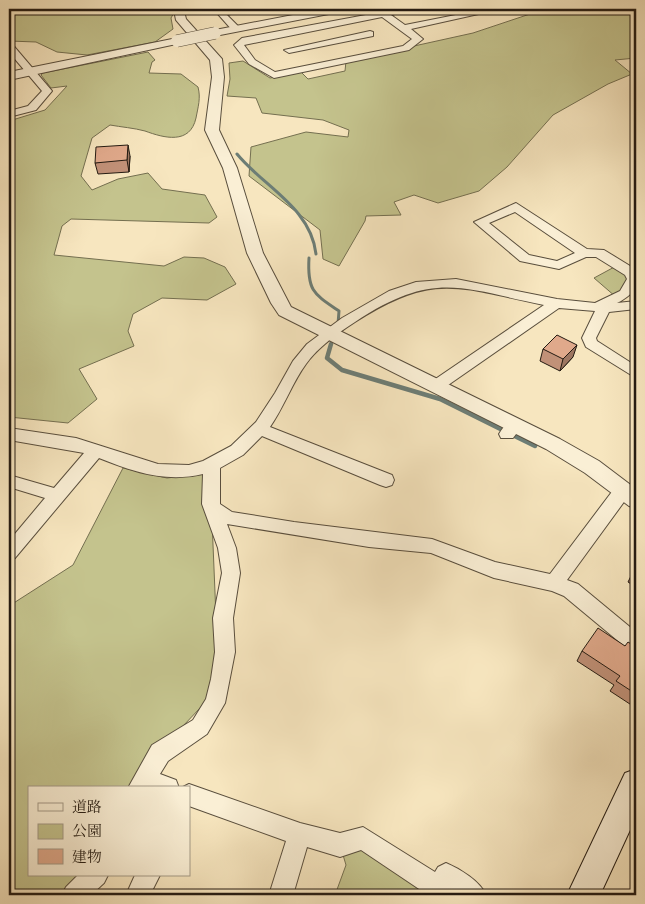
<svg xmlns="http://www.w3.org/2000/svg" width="645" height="904" viewBox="0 0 645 904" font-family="Alegreya,'Noto Serif JP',serif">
<rect width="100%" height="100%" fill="#f7e6bf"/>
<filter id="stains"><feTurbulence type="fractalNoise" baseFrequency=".004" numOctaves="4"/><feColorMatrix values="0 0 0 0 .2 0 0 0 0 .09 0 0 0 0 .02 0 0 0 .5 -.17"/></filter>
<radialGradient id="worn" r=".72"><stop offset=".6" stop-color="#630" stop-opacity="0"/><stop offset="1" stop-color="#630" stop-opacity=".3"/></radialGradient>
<g fill="#c4c38d" stroke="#746f50">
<polygon points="9,9 176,9 171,18 173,29 155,42 87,55 57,52 36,42 9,41"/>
<polygon points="545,9 636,9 636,58 615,60 632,74 608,84 553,115 507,167 479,191 438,203 414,195 394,202 401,215 366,216 365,221 339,266 323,259 320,230 249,176 251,147 306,132 348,137 349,130 323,120 262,113 256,98 227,96 230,79 229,63 243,61 270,78 301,72 308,79 345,71 346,61 473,33"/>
<path d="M148,52L155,60L152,62L149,73L181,74L198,87C201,98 198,107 196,118C190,145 164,138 145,131C134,128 121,127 110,125L92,138L81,176L92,190L118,179L148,173L162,189L205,195L217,217L209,223L71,219L62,226L54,255L164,266L184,257L204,258L225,267L236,284L207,300L162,298L133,314L128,331L134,346L79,369L97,399L68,423L9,417V121L45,110L67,86L51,88L41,75L43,73Z"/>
<polygon points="618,265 633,276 616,297 594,278"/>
<polygon points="123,468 167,478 210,473 219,688 147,764 134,788 29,788 29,875 79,875 61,895 9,895 9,606 73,565"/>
<polygon points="363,838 438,888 434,895 335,895 346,865 340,845"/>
</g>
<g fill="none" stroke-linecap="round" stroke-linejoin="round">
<g stroke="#6d7d75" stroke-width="3">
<path d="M237,154C264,187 311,208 316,254"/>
<path d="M309,258C307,291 314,294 339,311L338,324"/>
</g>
<polyline stroke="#6d7d75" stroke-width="4.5" points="331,344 327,358 342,370 440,399 535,446"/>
<g stroke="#594e3d" stroke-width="2">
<g id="minor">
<polygon points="231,9 249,9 227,15 239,27 239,31 233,31 217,13"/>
<path d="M398,9H414L391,15L405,25L486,9H501L411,29L423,39L409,50L274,78L249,64L234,45L242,38ZM382,17L412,39L403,46L275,72L255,60L244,45Z"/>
<polygon points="370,31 373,32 373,36 289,53 284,50"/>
<polygon points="9,43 12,44 52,91 36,110 9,117 9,111 28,106 42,91 9,52"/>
<path d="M516,203L587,249L604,250L635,269C642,286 631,296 617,303L636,301V309L609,312L596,338L597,341L636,366V378L586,347L582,338L595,311L559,308L441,390H431L428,386L431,382L544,305C460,288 434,270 355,322C338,333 318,347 306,364C292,383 284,407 270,427L392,475L394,480L392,485L386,487L380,485L262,436L243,455L220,468V504L232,512L294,522L432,539L495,562L550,574L617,485L623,483L629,485L631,490L629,495L567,580L578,584L636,632V653L629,650L564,596L552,591L494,578L431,553L369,547L227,524L236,548L240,573L233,618L235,652L225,703L207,734L168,761L160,774L176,780L179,788H128L152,745L193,720L206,699L211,679L215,652L213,618L222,573L218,548L202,504L203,474C166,483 134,472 99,458L15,558L9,561V541L45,498L9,487V475L54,488L84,453L9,440V428L76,438L158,464L189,465L203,461L231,446L256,422L275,393L293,361L307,344L342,318L389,291L416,282L456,279L557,299L595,303L620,291L627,279L625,275L596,257H586L559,269L520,261L474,222ZM515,212L575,253L557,261L529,255L489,223Z"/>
<path d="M515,419L521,421L523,425L513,438H501L499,434C503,427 508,421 515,419Z"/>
<path d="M189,784L300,823L340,833L363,827L435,872L438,867L446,863C460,869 480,881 486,895H454L449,892L447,895H428L361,850L340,857L307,847L293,895H269L286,841L189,806V788H181Z"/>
<polygon points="78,875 108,875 104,883 91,895 62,895 66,887"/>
<polygon points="135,875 160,875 150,895 126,895"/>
</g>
</g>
<g stroke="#594e3d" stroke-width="2">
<g id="tertiary">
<polygon points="179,9 189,9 185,15 186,19 222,59 224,77 219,130 237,168 263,253 291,307 560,439 599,461 636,489 636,508 629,506 585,473 546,449 279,315 271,303 247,253 223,168 205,130 212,77 210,60 176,20 175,15"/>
<polygon points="324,9 344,9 339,12 215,36 209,33 215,30"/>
<polygon points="177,38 183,41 181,43 9,80 9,72"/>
</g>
</g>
<g stroke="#241b12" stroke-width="2">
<polygon id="secondary" points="636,769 636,817 600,895 567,895 625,773"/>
</g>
<use href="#minor" fill="#faefd5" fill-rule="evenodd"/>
<use href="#tertiary" fill="#faefd5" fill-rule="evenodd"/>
<use href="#secondary" fill="#faefd5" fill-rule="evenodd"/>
<g stroke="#594e3d" stroke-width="13" stroke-linecap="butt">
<polyline id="tertiary-bridge" points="177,41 215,33"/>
</g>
<use href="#tertiary-bridge" stroke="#faefd5" stroke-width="12"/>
</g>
<g fill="#c19178" stroke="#241b12">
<polygon points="130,156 129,172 98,174 95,163"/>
<polygon points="543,349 573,357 560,371 540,361"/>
<polygon points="636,566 636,587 628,582"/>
<polygon points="625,646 636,647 636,708 610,691 614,685 577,661 582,651"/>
</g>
<g fill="#9d7661" stroke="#241b12">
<polygon points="128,145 130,156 129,172 127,160"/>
<polygon points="577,345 573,357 560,371 563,359"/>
</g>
<g fill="#e0a98b" stroke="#241b12">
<polygon points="128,145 127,160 95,163 96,147"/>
<polygon points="557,335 577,345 563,359 543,349"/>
<polygon points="636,566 636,574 633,572"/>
<polygon points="598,628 625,646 628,642 636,647 636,694 616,681 620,676 582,651"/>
</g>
<rect width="645" height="904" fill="none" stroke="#f7e6bf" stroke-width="30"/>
<rect x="10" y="10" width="625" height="884" fill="none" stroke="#241b12" stroke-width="2.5"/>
<rect x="15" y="15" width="615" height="874" fill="none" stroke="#241b12"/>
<rect x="28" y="786" width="162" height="90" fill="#faefd5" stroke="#a49a87"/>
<rect x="38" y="803" width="25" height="8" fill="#faefd5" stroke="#a49a87"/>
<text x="72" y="812" font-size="15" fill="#241b12">道路</text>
<rect x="38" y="824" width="25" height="15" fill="#c4c38d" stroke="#a49a87"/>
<text x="72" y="836" font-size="15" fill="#241b12">公園</text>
<rect x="38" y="849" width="25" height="15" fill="#e0a98b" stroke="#a49a87"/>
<text x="72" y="862" font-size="15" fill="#241b12">建物</text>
<rect width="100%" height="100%" filter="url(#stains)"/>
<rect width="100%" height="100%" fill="url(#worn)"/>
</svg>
